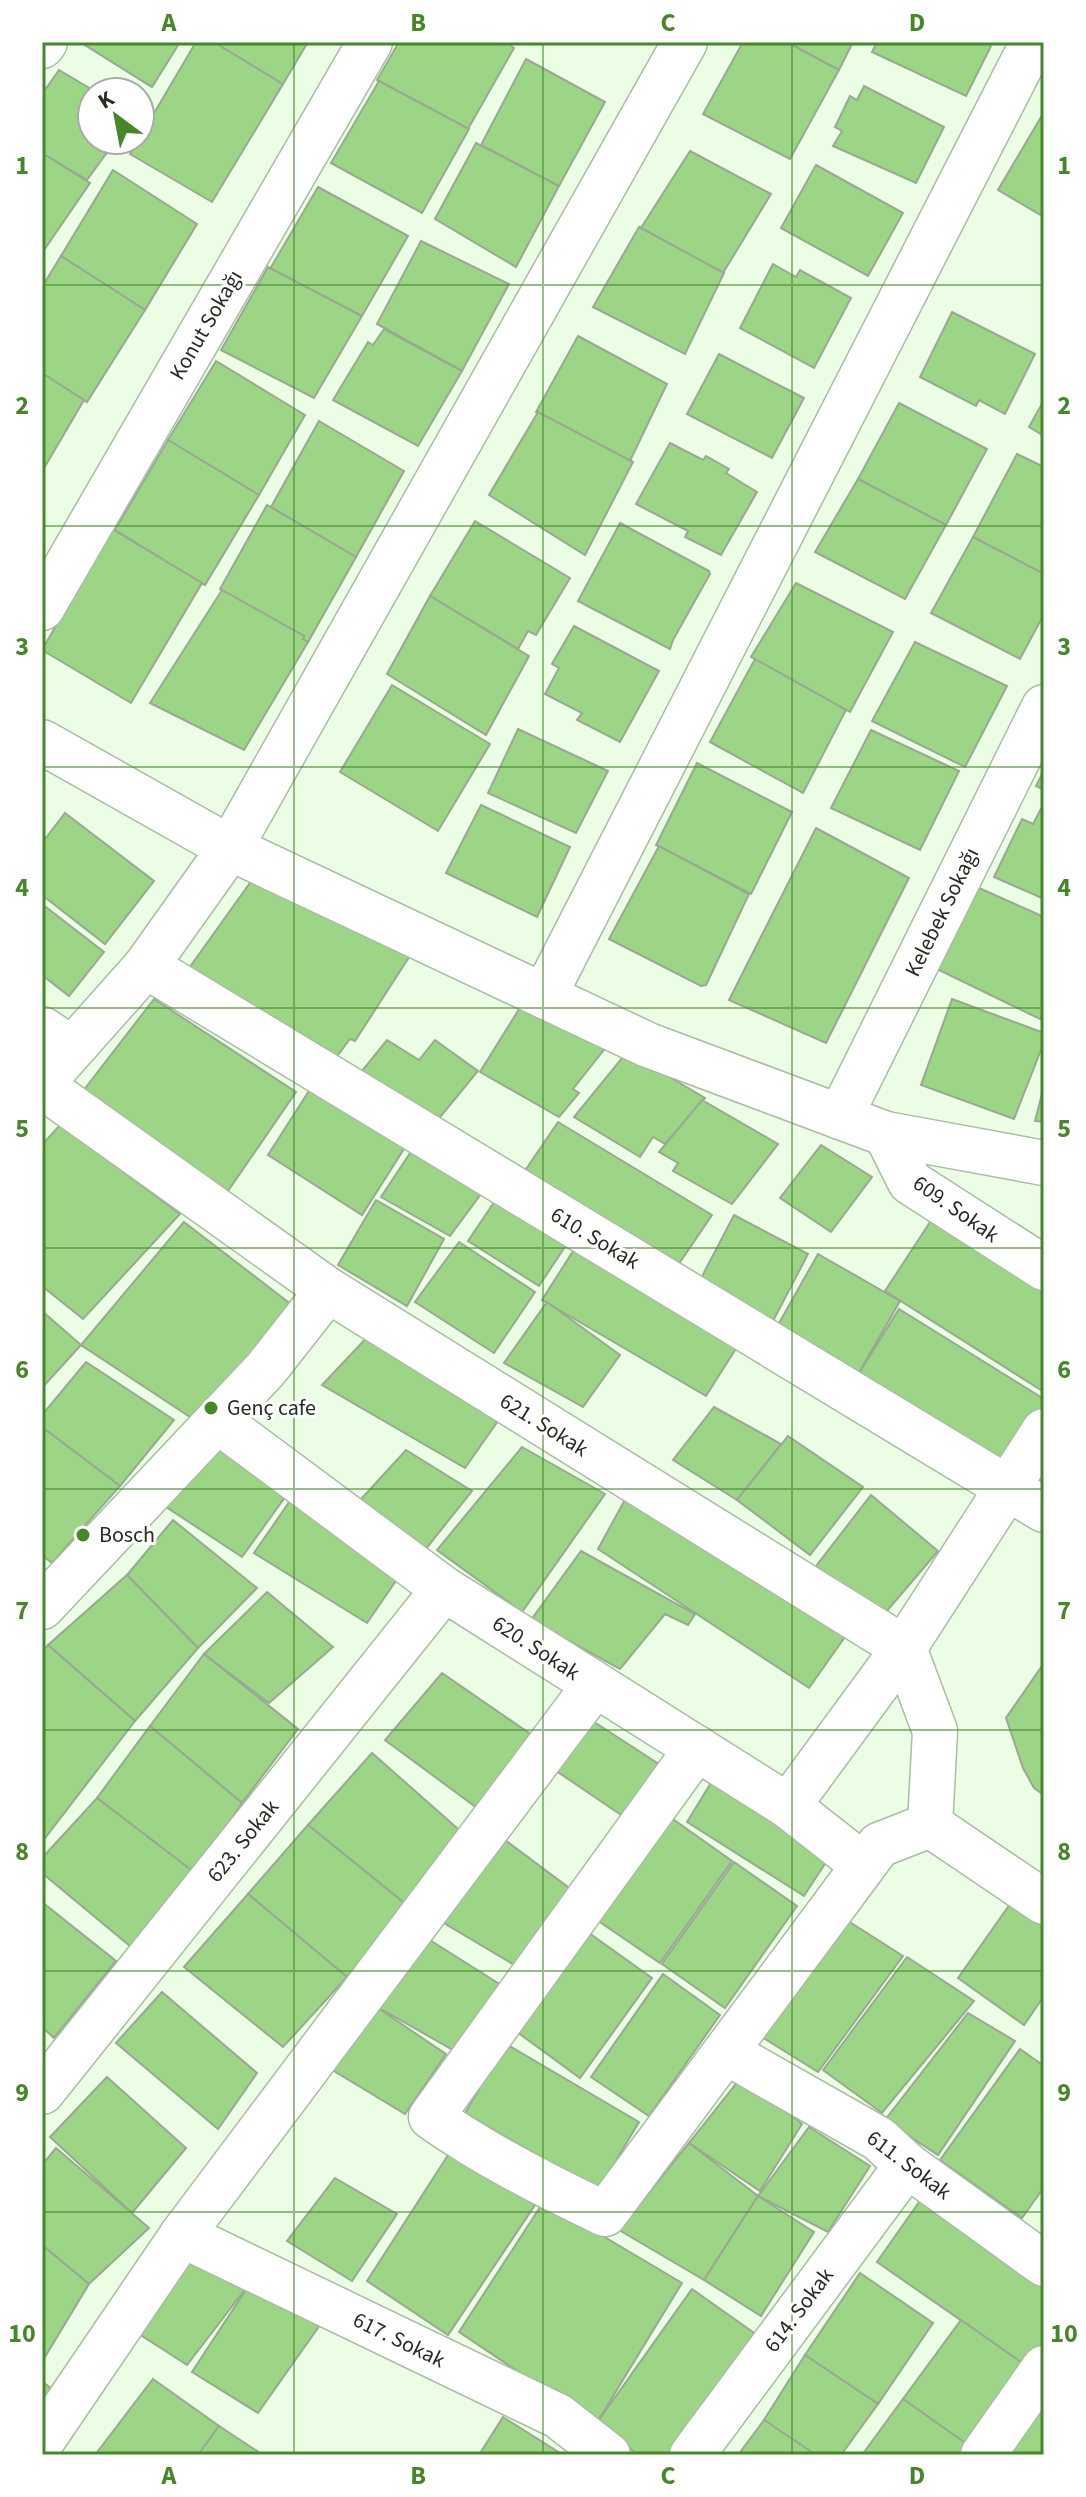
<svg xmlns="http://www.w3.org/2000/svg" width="1086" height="2497" viewBox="0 0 1086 2497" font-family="'Source Sans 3',sans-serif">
<rect width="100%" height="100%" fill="#ebfee5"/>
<g fill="#9cd586" stroke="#98a991" stroke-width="2">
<polygon points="80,42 180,42 152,87"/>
<polygon points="196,42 214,42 283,84 212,202 130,154"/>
<polygon points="214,42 308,42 283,84"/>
<polygon points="399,42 511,42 510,45 514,48 468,129 377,80"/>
<polygon points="743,42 787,42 839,70 790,159 703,114"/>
<polygon points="787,42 853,42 839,70"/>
<polygon points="877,42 993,42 966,96 872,52"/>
<polygon points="526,59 605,102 559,186 481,145"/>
<polygon points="59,70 96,92 92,92 92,140 116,140 87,180 42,153 42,94"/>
<polygon points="379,81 469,129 422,213 331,163"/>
<polygon points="864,86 944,127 916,183 833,146 842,131 835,127 850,96 857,100"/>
<polygon points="1044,112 1044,217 998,190"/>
<polygon points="476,143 559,186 516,267 435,219"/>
<polygon points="690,151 771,194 723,273 641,228"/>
<polygon points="42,153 90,183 42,253"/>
<polygon points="816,165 903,213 868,276 781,228"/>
<polygon points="113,170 197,224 145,310 61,256"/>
<polygon points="318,187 408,236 362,316 270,269"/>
<polygon points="639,227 724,273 685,354 593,307"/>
<polygon points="421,241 509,284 462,371 377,324"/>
<polygon points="61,256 145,310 87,402 42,373 42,287"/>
<polygon points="773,264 796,277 800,270 851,298 814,368 740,328"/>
<polygon points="268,267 362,316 314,398 221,350"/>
<polygon points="952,312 1035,354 1005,414 979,400 976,406 920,377"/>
<polygon points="384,329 462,371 418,446 333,400 368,342 373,345"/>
<polygon points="578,336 667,384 630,461 536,412"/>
<polygon points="719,354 804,398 772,458 687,414"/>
<polygon points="216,361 305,415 259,495 168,440"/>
<polygon points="42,373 84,400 43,470 42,469"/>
<polygon points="1044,400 1044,436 1029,427"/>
<polygon points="899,403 987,449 946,525 858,479"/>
<polygon points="538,412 633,462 585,555 489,495"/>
<polygon points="319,421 404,471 356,557 271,507"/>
<polygon points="168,440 259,495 205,585 115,530"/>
<polygon points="670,443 703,460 706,456 729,469 726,473 757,492 721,555 685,537 688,531 636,504"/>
<polygon points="1017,454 1044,467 1044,574 973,537"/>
<polygon points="858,479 946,525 905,599 815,552"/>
<polygon points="267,505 356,557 308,642 303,639 304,636 220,589"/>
<polygon points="475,521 570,578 536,635 528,631 518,649 430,596"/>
<polygon points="620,523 709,571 710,574 673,640 670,649 578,601"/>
<polygon points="112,529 202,583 131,703 42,650"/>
<polygon points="973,537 1044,574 1044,614 1020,659 931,613"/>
<polygon points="796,583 893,632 850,712 751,657"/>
<polygon points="222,590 304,636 303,639 308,642 244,750 150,703"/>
<polygon points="430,596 529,656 486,735 387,674"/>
<polygon points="574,626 659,671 620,742 577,720 582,713 545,694 559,668 552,664"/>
<polygon points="915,642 1007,686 965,767 872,721"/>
<polygon points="755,659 846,710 803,793 710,742"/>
<polygon points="392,685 490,744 438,831 340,772"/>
<polygon points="518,729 608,771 576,833 488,793"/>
<polygon points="871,730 959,771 920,850 831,808"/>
<polygon points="697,763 792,812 751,894 656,845"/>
<polygon points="1044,770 1044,790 1036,786"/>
<polygon points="481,805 570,847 537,917 446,873"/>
<polygon points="1043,805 1044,805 1044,899 994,877 1022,819 1033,824"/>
<polygon points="65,813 154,881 105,944 42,895 42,843"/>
<polygon points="816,828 909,878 826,1043 729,1000"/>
<polygon points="659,846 749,894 706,985 701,986 609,939"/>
<polygon points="260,869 415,948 355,1041 350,1039 326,1071 182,978"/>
<polygon points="979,888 1044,917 1044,1011 1040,1019 937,969"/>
<polygon points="42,904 104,952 69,996 42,975"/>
<polygon points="154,999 296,1092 228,1191 80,1095"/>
<polygon points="952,999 1044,1033 1044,1042 1014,1119 921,1085"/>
<polygon points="521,1006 606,1047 573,1089 579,1093 559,1117 480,1072"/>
<polygon points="387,1040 419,1060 435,1040 478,1071 432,1127 357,1077"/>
<polygon points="627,1052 705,1098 665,1144 653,1137 640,1157 574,1117"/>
<polygon points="314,1083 409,1141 362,1215 268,1155"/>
<polygon points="1044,1086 1044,1122 1035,1121"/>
<polygon points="702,1100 778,1144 732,1204 673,1171 678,1163 659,1152"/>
<polygon points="558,1122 712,1215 672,1274 516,1184"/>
<polygon points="60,1125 180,1214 83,1319 42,1286 42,1145"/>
<polygon points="418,1141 489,1183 450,1236 381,1197"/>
<polygon points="821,1145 872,1177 831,1232 780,1198"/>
<polygon points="503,1189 576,1230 539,1286 468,1241"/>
<polygon points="376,1200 444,1239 407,1306 338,1265"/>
<polygon points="734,1215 808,1254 772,1323 698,1284"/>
<polygon points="932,1219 1044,1290 1044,1392 885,1291"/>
<polygon points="184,1222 296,1308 190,1417 81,1345"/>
<polygon points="582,1237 744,1336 706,1396 542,1300"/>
<polygon points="459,1242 535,1292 494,1353 415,1302"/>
<polygon points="818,1254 900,1301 856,1378 774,1332"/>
<polygon points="547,1302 620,1355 583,1407 504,1363"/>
<polygon points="899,1309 1044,1399 1044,1404 1003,1469 856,1378"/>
<polygon points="42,1311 81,1345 42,1388"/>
<polygon points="371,1333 500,1418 465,1468 322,1385"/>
<polygon points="86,1362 174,1420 120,1486 42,1427 42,1415"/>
<polygon points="714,1407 781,1444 737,1500 673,1460"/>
<polygon points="42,1427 120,1486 52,1563 42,1555"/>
<polygon points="788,1436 863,1487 810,1555 737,1500"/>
<polygon points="203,1439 288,1493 242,1557 154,1499"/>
<polygon points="522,1447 605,1494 522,1612 437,1550"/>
<polygon points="406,1450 472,1491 417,1560 352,1509"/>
<polygon points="871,1495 938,1551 881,1618 813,1570"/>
<polygon points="627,1496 847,1634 809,1688 598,1549"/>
<polygon points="292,1498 402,1572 367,1623 254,1553"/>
<polygon points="173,1520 257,1588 198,1648 127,1575"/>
<polygon points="581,1551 695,1614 688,1625 665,1614 620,1669 531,1620"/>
<polygon points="127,1575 198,1648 135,1721 48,1645"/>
<polygon points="267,1592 333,1647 269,1703 204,1654"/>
<polygon points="48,1645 135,1721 42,1842 42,1651"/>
<polygon points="204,1654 298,1729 242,1803 150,1726"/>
<polygon points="1044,1663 1044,1795 1034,1788 1023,1768 1006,1718"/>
<polygon points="442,1673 542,1742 481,1811 385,1740"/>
<polygon points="588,1718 665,1768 627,1819 549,1766"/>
<polygon points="150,1726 242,1803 195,1873 97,1798"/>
<polygon points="372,1753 465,1835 408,1906 308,1825"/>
<polygon points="714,1778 832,1853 804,1896 687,1822"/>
<polygon points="97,1798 195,1873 130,1946 42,1873 42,1858"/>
<polygon points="663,1812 732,1861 660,1963 591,1916"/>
<polygon points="308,1825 408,1906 347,1977 248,1894"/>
<polygon points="501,1837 572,1890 516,1966 437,1919"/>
<polygon points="734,1862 797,1906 725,2008 662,1964"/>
<polygon points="1022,1887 1044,1903 1044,1996 1024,2025 958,1978"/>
<polygon points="248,1894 347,1977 283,2047 184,1967"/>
<polygon points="42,1902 116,1961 54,2038 42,2027"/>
<polygon points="845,1919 903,1956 818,2072 762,2037"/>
<polygon points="589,1933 652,1978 580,2078 517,2032"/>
<polygon points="425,1937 501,1985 453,2050 372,2004"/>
<polygon points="907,1957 974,2001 882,2113 823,2070"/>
<polygon points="663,1974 720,2015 649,2116 591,2077"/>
<polygon points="162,1992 257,2073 218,2129 116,2043"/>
<polygon points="372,2004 446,2054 405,2114 324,2065"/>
<polygon points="968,2013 1015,2041 938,2155 885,2120"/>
<polygon points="506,2044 639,2122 598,2191 465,2113"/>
<polygon points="1020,2049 1044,2066 1044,2187 1022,2218 940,2160"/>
<polygon points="743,2075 802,2124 760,2191 689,2143"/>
<polygon points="107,2077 186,2148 132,2213 50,2137"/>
<polygon points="809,2127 870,2166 828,2232 758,2196"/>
<polygon points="689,2143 758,2196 704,2280 619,2230"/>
<polygon points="56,2148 149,2228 89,2284 42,2245 42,2165"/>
<polygon points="450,2152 539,2199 448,2335 367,2281"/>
<polygon points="335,2178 397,2214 352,2281 287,2241"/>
<polygon points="758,2196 814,2232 761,2316 704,2280"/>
<polygon points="922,2198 1044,2282 1044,2345 1028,2367 877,2262"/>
<polygon points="544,2201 682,2283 596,2424 459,2332"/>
<polygon points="183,2243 253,2279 187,2365 122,2323"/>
<polygon points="42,2245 89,2284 42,2362"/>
<polygon points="860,2273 933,2323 878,2404 805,2355"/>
<polygon points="253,2279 332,2308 258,2413 192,2372"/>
<polygon points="692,2289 757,2335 671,2455 639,2455 596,2424"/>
<polygon points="961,2320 1028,2367 971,2447 903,2399"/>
<polygon points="805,2355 878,2404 841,2455 816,2455 764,2420"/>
<polygon points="153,2379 219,2426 198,2455 95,2455"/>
<polygon points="42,2381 54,2391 42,2404"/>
<polygon points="903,2399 971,2447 966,2455 862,2455"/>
<polygon points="1044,2401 1044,2455 1008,2455"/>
<polygon points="503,2417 563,2455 479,2455"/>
<polygon points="764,2420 816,2455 738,2455"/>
<polygon points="219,2426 263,2455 198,2455"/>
</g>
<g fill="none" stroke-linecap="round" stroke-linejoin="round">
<g stroke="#aabca4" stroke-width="47">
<g id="street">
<polyline points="42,46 45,42"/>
<polyline points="42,608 370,42"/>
<polyline points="42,742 230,848 648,1045 886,1134 1044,1163"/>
<polyline points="146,966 1044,1510"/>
<polyline points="544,996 1033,42"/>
<polyline points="42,1029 71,1048"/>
<polyline points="42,1086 328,1290 904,1648 935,1731 930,1825"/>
<polyline points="840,1117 1044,707"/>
<polyline points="886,1134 910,1182 1044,1268"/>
<polyline points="218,1421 444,1589 788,1806 862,1864"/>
<polyline points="42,1607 266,1369 328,1290"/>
<path d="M697,1748L431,2117C485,2155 546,2186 605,2214L879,1845L930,1825L1044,1902"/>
<polyline points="788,1806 904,1648 1044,1431"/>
<polyline points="726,2052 879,2139 907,2165 1044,2264"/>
<polyline points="42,2092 444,1589"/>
<polyline points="182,2235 558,2416 608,2455"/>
<polyline points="42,2441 182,2235 594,1686"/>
<polyline points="692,2455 907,2165"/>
<polyline points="983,2455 1044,2368"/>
</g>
</g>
<g stroke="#aabca4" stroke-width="47">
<polyline id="secondary" points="42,1083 146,966 230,848 685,42"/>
</g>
<use href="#street" stroke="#fff" stroke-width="44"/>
<use href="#secondary" stroke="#fff" stroke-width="44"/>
</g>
<path fill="none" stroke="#468728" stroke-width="2" stroke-opacity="0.55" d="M294,42V2455M543,42V2455M792,42V2455M42,285H1044M42,526H1044M42,767H1044M42,1008H1044M42,1248H1044M42,1489H1044M42,1730H1044M42,1971H1044M42,2212H1044"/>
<g fill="#468728" stroke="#fff" stroke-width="3">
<circle cx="211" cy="1408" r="8"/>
<circle cx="83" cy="1535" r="8"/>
</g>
<g text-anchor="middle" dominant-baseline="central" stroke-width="6" stroke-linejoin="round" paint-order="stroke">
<g font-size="22" fill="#252c22" stroke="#fff">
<text transform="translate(206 325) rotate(-60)">Konut Sokağı</text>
<text transform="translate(942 912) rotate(-64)">Kelebek Sokağı</text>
<text transform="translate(956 1209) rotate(35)">609. Sokak</text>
<text transform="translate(595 1238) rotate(31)">610. Sokak</text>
<text transform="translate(544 1425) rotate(32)">621. Sokak</text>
<text transform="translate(536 1648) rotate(33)">620. Sokak</text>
<text transform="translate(243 1841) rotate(-51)">623. Sokak</text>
<text transform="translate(909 2165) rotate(37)">611. Sokak</text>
<text transform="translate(799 2310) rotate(-53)">614. Sokak</text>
<text transform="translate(399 2340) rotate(26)">617. Sokak</text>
</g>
<g font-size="22" fill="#252c22" stroke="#fff" text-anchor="start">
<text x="227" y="1408">Genç cafe</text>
<text x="99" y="1535">Bosch</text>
</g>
</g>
<rect width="1086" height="2497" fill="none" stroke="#ffffff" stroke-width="88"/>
<g transform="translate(116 116) rotate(328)"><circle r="38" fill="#ffffff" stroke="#a8aba7" stroke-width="2"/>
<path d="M0-6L14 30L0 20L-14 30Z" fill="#468728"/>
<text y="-12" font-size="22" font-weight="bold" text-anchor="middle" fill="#252c22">K</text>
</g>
<rect x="44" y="44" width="998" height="2409" fill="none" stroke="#468728" stroke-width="3"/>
<g font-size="26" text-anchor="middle" font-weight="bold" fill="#468728">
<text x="169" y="31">A</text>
<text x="418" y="31">B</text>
<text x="668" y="31">C</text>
<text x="917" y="31">D</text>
<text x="22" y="174">1</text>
<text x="1064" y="174">1</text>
<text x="22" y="414">2</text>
<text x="1064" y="414">2</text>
<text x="22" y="655">3</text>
<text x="1064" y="655">3</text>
<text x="22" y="896">4</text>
<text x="1064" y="896">4</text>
<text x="22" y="1137">5</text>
<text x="1064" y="1137">5</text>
<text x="22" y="1378">6</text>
<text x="1064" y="1378">6</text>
<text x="22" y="1619">7</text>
<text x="1064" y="1619">7</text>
<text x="22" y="1860">8</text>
<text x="1064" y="1860">8</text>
<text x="22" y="2101">9</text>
<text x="1064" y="2101">9</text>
<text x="22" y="2342">10</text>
<text x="1064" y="2342">10</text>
<text x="169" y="2484">A</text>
<text x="418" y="2484">B</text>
<text x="668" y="2484">C</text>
<text x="917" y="2484">D</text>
</g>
</svg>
